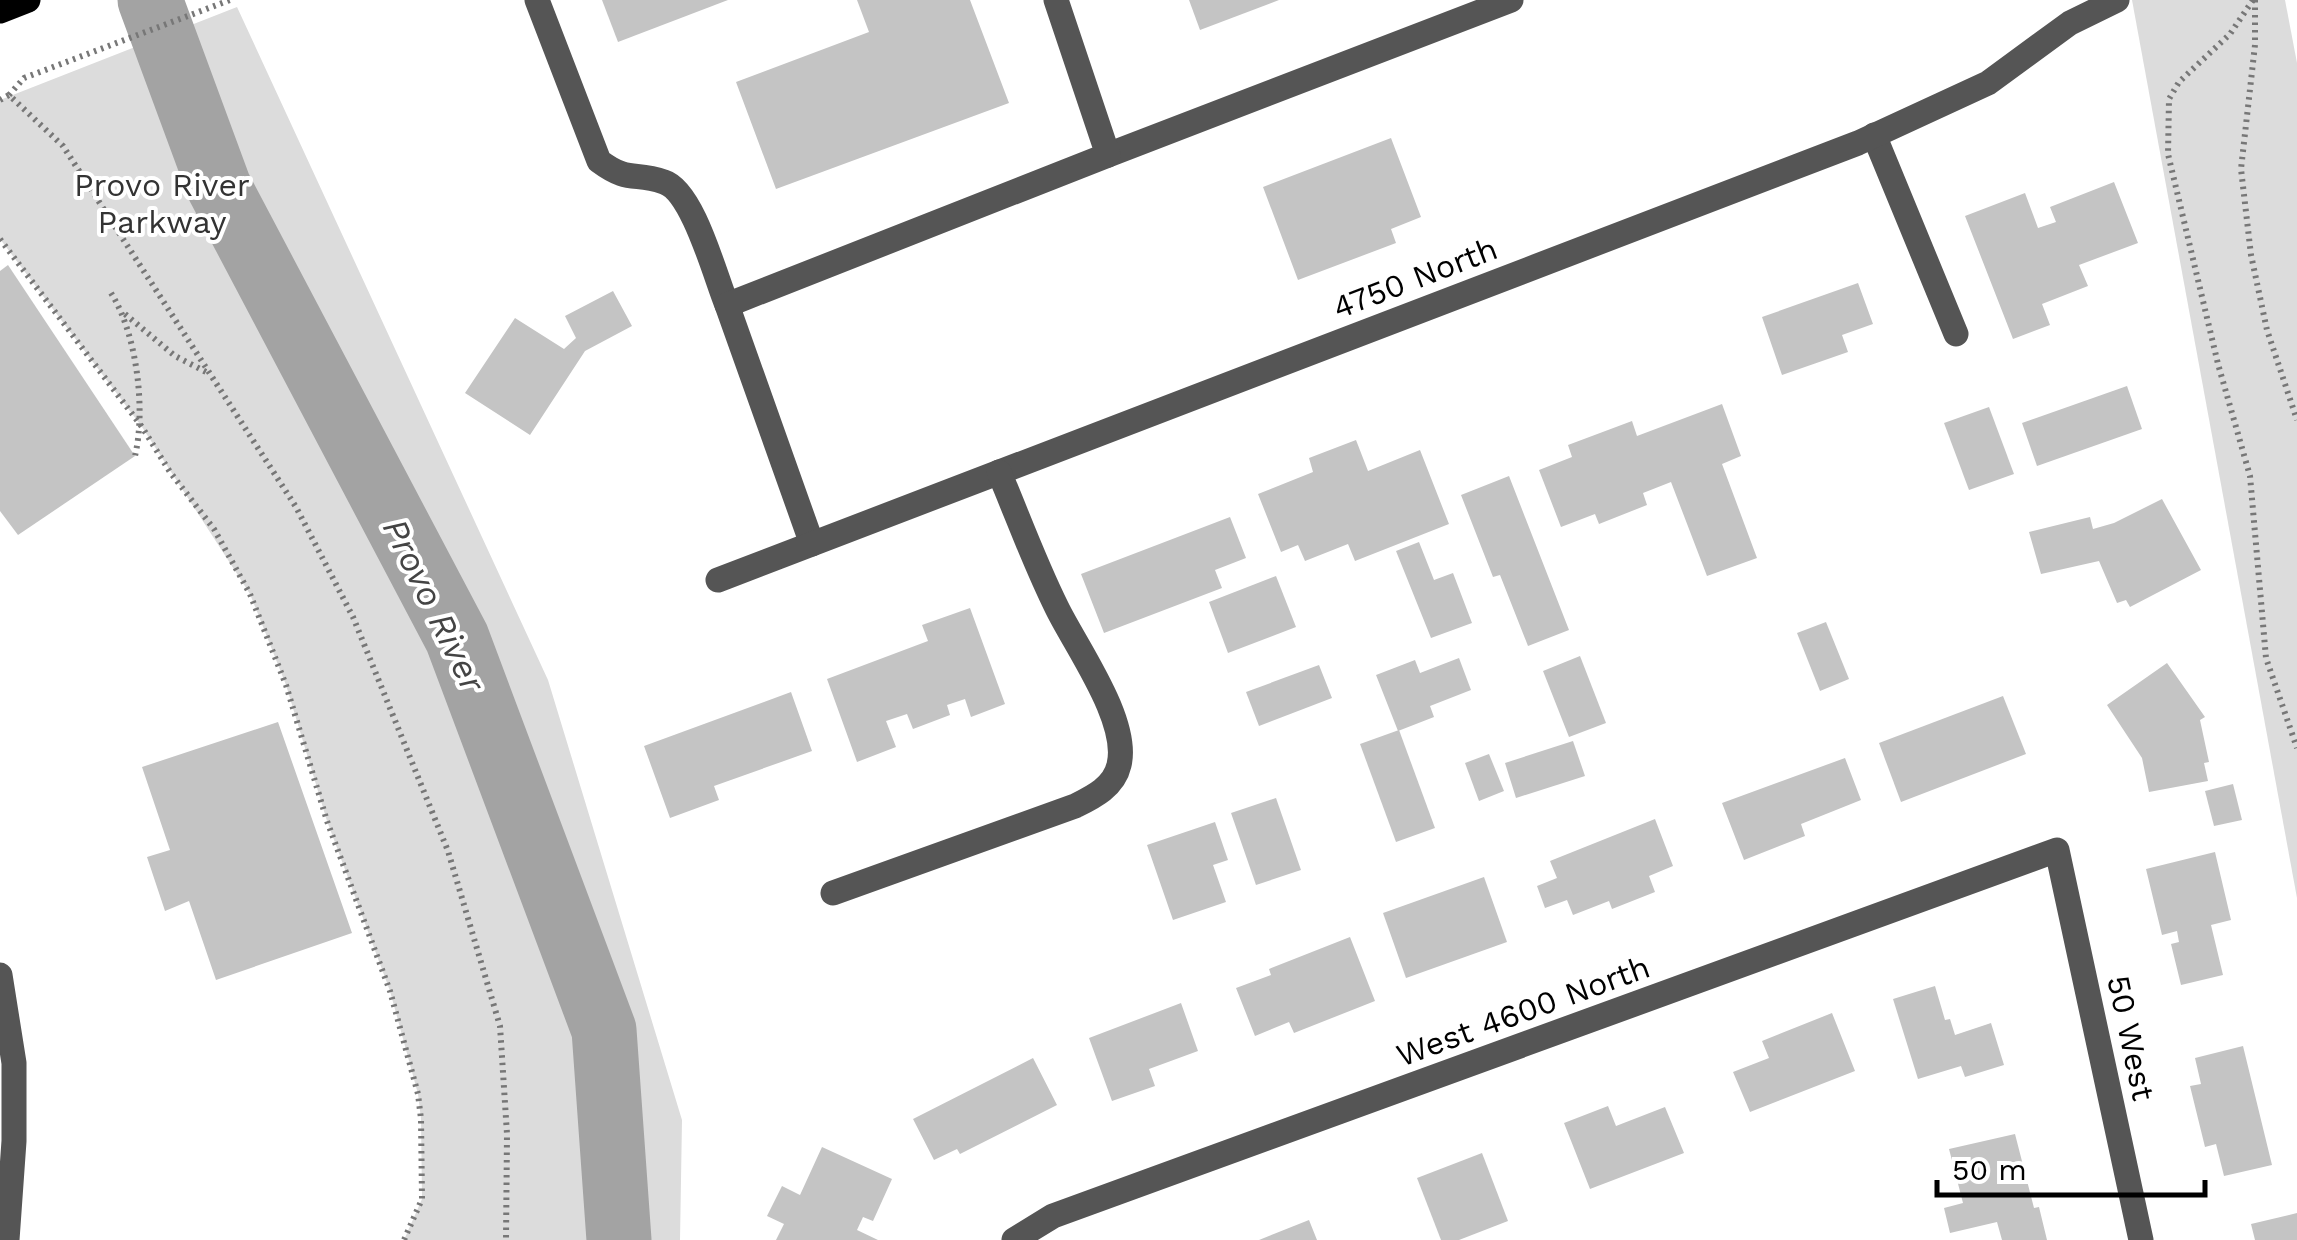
<svg xmlns="http://www.w3.org/2000/svg" width="2297" height="1240" viewBox="0 0 2297 1240" font-family="'Work Sans',sans-serif">
<rect width="100%" height="100%" fill="#fff"/>
<g fill="#dcdcdc">
<polygon points="2132,0 2285,0 2297,63 2297,898"/>
<polygon points="237,7 548,680 682,1120 680,1240 404,1240 422,1199 421,1119 418,1094 390,991 327,821 286,685 250,594 142,427 0,239 0,100"/>
</g>
<g fill="none" stroke-linecap="round" stroke-linejoin="round">
<polyline stroke="#a3a3a3" stroke-width="65" points="150,0 219,187 457,638 604,1030 619,1240"/>
</g>
<g fill="#c4c4c4">
<polygon points="602,0 728,0 618,42"/>
<polygon points="857,0 970,0 1009,103 776,189 736,82 869,32"/>
<polygon points="1189,0 1279,0 1200,30"/>
<polygon points="1391,138 1421,217 1391,229 1396,243 1298,280 1263,187"/>
<polygon points="2114,182 2138,243 2079,265 2088,286 2042,304 2050,325 2013,339 1965,216 2025,193 2038,228 2056,222 2050,207"/>
<polygon points="8,265 135,456 18,535 0,511 0,271"/>
<polygon points="1858,283 1873,324 1842,335 1848,352 1782,375 1762,317"/>
<polygon points="613,291 632,326 585,351 530,435 465,393 515,318 564,349 576,338 565,316"/>
<polygon points="2127,386 2142,429 2037,466 2022,423"/>
<polygon points="1722,404 1741,456 1722,464 1757,558 1707,576 1671,482 1643,493 1647,505 1599,524 1595,514 1561,527 1539,470 1572,457 1568,445 1632,421 1637,436"/>
<polygon points="1989,407 2014,474 1969,490 1944,423"/>
<polygon points="1356,440 1368,471 1420,450 1449,524 1355,561 1348,544 1305,561 1298,545 1281,552 1258,494 1313,472 1309,458"/>
<polygon points="1509,476 1569,630 1528,646 1500,575 1493,577 1461,495"/>
<polygon points="2162,499 2201,570 2130,607 2126,600 2117,603 2099,561 2041,574 2029,532 2090,517 2093,529 2114,523"/>
<polygon points="1230,517 1246,558 1215,570 1222,588 1104,633 1081,574"/>
<polygon points="1419,542 1434,580 1453,573 1472,623 1431,638 1396,551"/>
<polygon points="1276,576 1296,627 1228,653 1209,602"/>
<polygon points="970,608 1005,704 971,717 965,699 947,705 950,715 913,729 907,714 886,721 896,747 857,762 827,679 928,641 922,625"/>
<polygon points="1826,622 1849,679 1820,691 1797,633"/>
<polygon points="1580,656 1606,723 1569,737 1543,671"/>
<polygon points="1459,658 1471,690 1430,706 1434,717 1398,731 1376,675 1415,660 1420,673"/>
<polygon points="2167,663 2205,717 2200,720 2209,762 2204,763 2208,781 2149,792 2142,758 2107,705"/>
<polygon points="1319,665 1332,698 1259,726 1246,692"/>
<polygon points="791,692 812,751 714,786 719,800 670,818 644,746"/>
<polygon points="2003,696 2026,754 1901,802 1879,743"/>
<polygon points="278,722 352,933 216,980 189,901 165,911 147,857 170,850 142,767"/>
<polygon points="1399,730 1435,828 1396,842 1360,744"/>
<polygon points="1573,741 1585,776 1516,798 1505,763"/>
<polygon points="1489,754 1504,791 1479,801 1465,763"/>
<polygon points="1845,758 1861,800 1801,824 1805,836 1744,860 1722,803"/>
<polygon points="2233,784 2242,820 2214,826 2205,791"/>
<polygon points="1276,798 1301,870 1256,885 1231,813"/>
<polygon points="1655,819 1673,866 1649,876 1655,892 1612,909 1609,901 1573,915 1567,900 1545,908 1537,886 1557,878 1550,861"/>
<polygon points="1215,822 1228,860 1213,865 1226,902 1173,920 1147,845"/>
<polygon points="2215,852 2231,920 2211,925 2223,975 2181,985 2171,944 2179,942 2177,931 2162,935 2146,869"/>
<polygon points="1484,877 1507,942 1406,978 1383,913"/>
<polygon points="1350,937 1375,1001 1294,1033 1289,1022 1255,1036 1236,988 1271,975 1269,969"/>
<polygon points="1935,986 1945,1020 1950,1019 1955,1035 1991,1023 2004,1065 1965,1077 1961,1066 1918,1079 1893,999"/>
<polygon points="1181,1003 1198,1051 1149,1069 1155,1086 1112,1101 1089,1038"/>
<polygon points="1832,1013 1855,1071 1750,1112 1733,1072 1769,1058 1762,1041"/>
<polygon points="2243,1046 2272,1165 2224,1176 2216,1144 2205,1147 2190,1086 2201,1084 2195,1058"/>
<polygon points="1033,1058 1057,1105 960,1154 957,1149 934,1160 913,1119"/>
<polygon points="1608,1106 1616,1126 1665,1107 1684,1153 1590,1189 1564,1123"/>
<polygon points="2015,1134 2034,1208 2039,1207 2047,1240 2002,1240 1997,1222 1950,1233 1944,1208 1963,1203 1949,1149"/>
<polygon points="822,1147 892,1179 873,1221 863,1217 857,1230 878,1240 776,1240 784,1224 767,1216 782,1186 800,1195"/>
<polygon points="1482,1153 1508,1221 1459,1240 1441,1240 1417,1178"/>
<polygon points="2297,1213 2297,1240 2255,1240 2251,1224"/>
<polygon points="1309,1220 1317,1240 1259,1240"/>
</g>
<g fill="none" stroke-linecap="round" stroke-linejoin="round">
<g stroke="#777" stroke-width="6" stroke-dasharray="2.5 5" stroke-linecap="butt">
<polyline points="2253,0 2230,34 2179,82 2169,99 2168,154 2218,364 2250,476 2266,658 2297,748"/>
<polyline points="2255,0 2255,45 2241,169 2251,255 2267,330 2297,420"/>
<polyline points="9,95 24,78 230,0"/>
<polyline points="0,100 9,95 63,146 296,507 353,617 448,851 500,1026 507,1134 506,1240"/>
<polyline points="0,239 142,427 170,472 214,529 250,594 286,685 327,821 390,991 418,1094 421,1119 422,1199 404,1240"/>
<path d="M111,293C137,334 146,410 135,456"/>
<polyline points="125,314 175,356 208,373"/>
</g>
<g stroke="#555" stroke-width="25">
<path d="M537,0L599,161C630,184 634,171 664,182C693,191 715,276 727,305"/>
<polyline points="1874,135 1956,334"/>
<polyline points="1108,155 1511,0"/>
<polyline points="812,544 727,305 1108,155 1056,0"/>
<polyline points="718,580 1858,143 1988,83 2070,23 2117,0"/>
<path d="M833,893L1075,806C1093,797 1114,787 1119,765C1130,721 1076,647 1057,608C1035,564 1018,517 999,472"/>
<polyline points="0,975 14,1063 14,1141 7,1240"/>
<polyline points="1014,1240 1053,1216 2057,850 2141,1240"/>
</g>
<polyline stroke="#000" stroke-width="25" points="0,11 28,0"/>
</g>
<g text-anchor="middle" dominant-baseline="central" stroke-width="8" stroke-linejoin="round" paint-order="stroke">
<g font-size="32" fill="#333" stroke="#fff">
<text x="162" y="185">Provo River<tspan x="162" dy="37">Parkway</tspan></text>
</g>
<g font-size="32" fill="#000" stroke="#fff">
<text transform="translate(1415 278) rotate(-21)">4750 North</text>
<text transform="translate(1523 1011) rotate(-20)">West 4600 North</text>
<text transform="translate(2131 1038) rotate(78)">50 West</text>
</g>
<g font-size="35" font-style="italic" fill="#444" stroke="#fff">
<text transform="translate(434 605) rotate(64)">Provo River</text>
</g>
</g>
<path d="M1937 1180v15h268v-15" fill="none" stroke="#000000" stroke-width="5"/>
<text x="1952" y="1180" font-size="30" fill="#000000" stroke="#ffffff" stroke-width="8" paint-order="stroke">50 m</text>
</svg>
